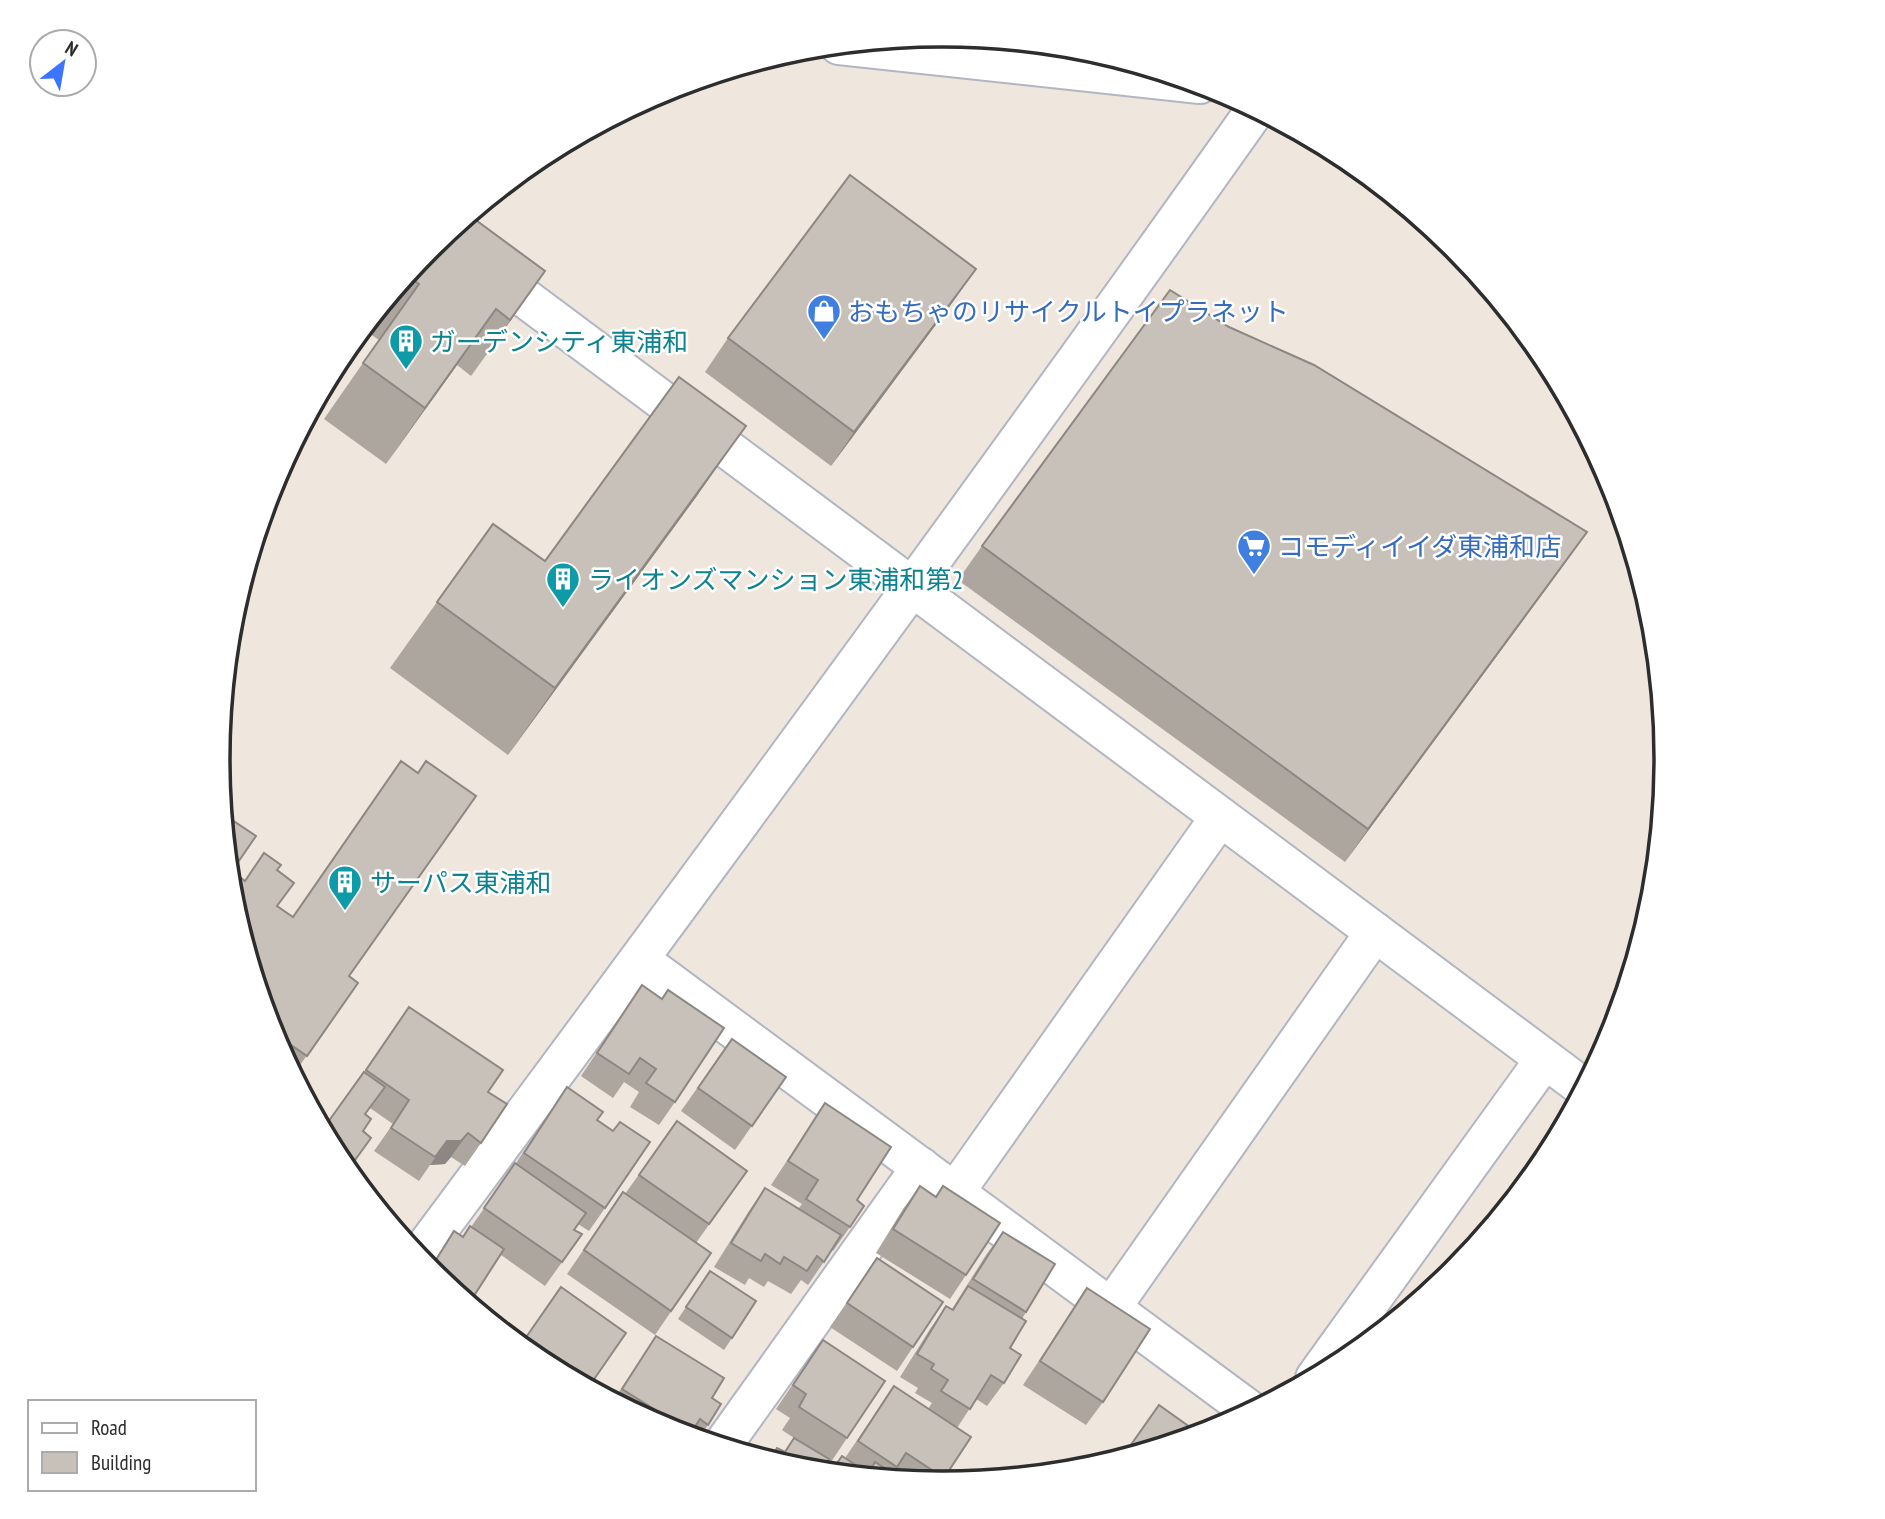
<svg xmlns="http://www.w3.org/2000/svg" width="1885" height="1519" viewBox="0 0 1885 1519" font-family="'PT Sans Narrow','Noto Sans JP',sans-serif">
<rect width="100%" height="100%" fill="#efe6de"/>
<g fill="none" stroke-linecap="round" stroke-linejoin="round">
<g stroke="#b2b6c1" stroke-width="42">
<g id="minor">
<polyline points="443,237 1584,1088"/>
<polyline points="640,960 1252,1412"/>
<polyline points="955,1192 1220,817"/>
<path d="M418,1257C701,877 982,496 1256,109"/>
<polyline points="1111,1308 1375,932"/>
<polyline points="1315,1378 1545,1059"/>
<polyline points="722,1446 921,1167"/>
</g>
</g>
<g stroke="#b2b6c1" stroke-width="42">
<polyline id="tertiary" points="839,45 1200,84"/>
</g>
<use href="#minor" stroke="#fff" stroke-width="38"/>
<use href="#tertiary" stroke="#fff" stroke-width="38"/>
</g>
<g fill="#aca69f">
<polygon points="430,247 545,271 471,376 457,365 386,464 324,419 379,340 363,329"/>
<polygon points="976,269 952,303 831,466 705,372 728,338"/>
<polygon points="699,493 508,755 390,668 437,602 545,561"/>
<polygon points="1587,532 1563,566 1345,862 958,580 982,546"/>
<polygon points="277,870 277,906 349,976 358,983 293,1075 273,1036 232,900 232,871 244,881"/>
<polygon points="642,985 675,1102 659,1125 630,1107 639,1092 624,1082 613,1098 581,1076"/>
<polygon points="409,1007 488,1092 481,1143 465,1166 451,1157 445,1164 430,1165 419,1181 374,1151 393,1124 370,1108 366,1114 363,1131 371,1138 348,1171 340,1162 364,1072"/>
<polygon points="732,1039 786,1077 735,1150 681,1111"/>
<polygon points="567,1087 597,1120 605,1208 589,1231 578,1224 574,1230 582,1234 545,1286 501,1255 469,1304 428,1270 454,1231 463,1236 470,1226 471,1227 516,1163"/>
<polygon points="825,1103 857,1200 850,1227 833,1251 832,1250 808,1285 801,1280 791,1294 768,1281 764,1287 749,1278 745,1285 714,1267 749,1211 765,1188 799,1208 802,1204 771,1185"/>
<polygon points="677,1121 747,1171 696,1243 711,1253 655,1335 567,1274 623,1192 625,1194"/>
<polygon points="920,1186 936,1196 943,1186 966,1275 950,1299 876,1253 903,1209"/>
<polygon points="1003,1232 1026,1312 1022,1319 1010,1348 1004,1383 987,1406 976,1399 957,1428 971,1437 940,1484 830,1473 842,1456 845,1458 894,1386 928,1409 932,1403 915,1393 918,1388 900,1377 930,1329 946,1306 952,1309 986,1255"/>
<polygon points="877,1258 913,1347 897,1371 830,1327"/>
<polygon points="710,1271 732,1338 724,1350 678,1319"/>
<polygon points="1087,1288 1103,1402 1086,1425 1023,1385"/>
<polygon points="656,1336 712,1398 708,1425 698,1439 665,1429 613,1401"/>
<polygon points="823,1340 847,1438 831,1462 828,1460 771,1457 777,1448 784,1452 794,1438 782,1430 790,1418 776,1409"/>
</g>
<g fill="#8c8782">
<polygon points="976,269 952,303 831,466 854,432"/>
<polygon points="545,271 506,327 471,376 510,320"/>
<polygon points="496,309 457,365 386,464 425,408"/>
<polygon points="746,426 699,493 508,755 555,688"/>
<polygon points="1587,532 1563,566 1345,862 1368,829"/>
<polygon points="468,1133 451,1157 445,1164 430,1165 447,1141"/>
</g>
<g fill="#c8c1b9" stroke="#8c8782" stroke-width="2">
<polygon points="850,175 976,269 854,432 728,338"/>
<polygon points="469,215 545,271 510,320 496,309 425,408 363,363 419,284 407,276 430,247 454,228 456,230 462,221"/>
<polygon points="1170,290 1229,327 1314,365 1587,532 1368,829 982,546"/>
<polygon points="679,377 746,426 555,688 437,602 493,524 545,561"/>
<polygon points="401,761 418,773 426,761 476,796 349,976 358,983 307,1056 271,1031 232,900 223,814 256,836 232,871 245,881 264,853 281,865 277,870 294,883 277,906 293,917"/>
<polygon points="642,985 662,999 668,990 724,1028 675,1102 646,1083 656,1069 640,1058 629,1074 597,1053"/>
<polygon points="409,1007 503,1070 488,1092 507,1104 481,1143 468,1133 461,1141 447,1141 435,1157 391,1128 409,1100 366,1070"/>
<polygon points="732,1039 786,1077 752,1126 698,1088"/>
<polygon points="364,1072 385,1087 365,1114 371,1119 363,1131 371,1138 347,1171 340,1162 323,1129"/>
<polygon points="567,1087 603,1112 597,1120 613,1131 620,1122 650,1142 605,1208 524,1153"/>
<polygon points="825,1103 891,1147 857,1200 864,1206 850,1227 806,1199 818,1180 788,1161"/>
<polygon points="677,1121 747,1171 709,1224 639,1175"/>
<polygon points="515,1163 586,1213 574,1230 582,1234 562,1262 484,1208"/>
<polygon points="920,1186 936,1197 943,1186 1000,1223 966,1275 893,1229"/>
<polygon points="765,1188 841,1235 824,1262 817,1256 807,1271 784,1257 780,1264 765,1254 761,1261 731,1243"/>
<polygon points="623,1192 711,1253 671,1311 584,1250"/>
<polygon points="470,1226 504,1249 470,1302 458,1294 429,1271 454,1231 463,1237"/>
<polygon points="1003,1232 1055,1264 1026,1312 973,1279"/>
<polygon points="877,1258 943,1302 913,1347 847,1303"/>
<polygon points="710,1271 756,1301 732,1338 686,1307"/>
<polygon points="968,1286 1026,1321 1010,1348 1021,1355 1004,1383 991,1375 970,1409 941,1391 948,1380 931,1369 934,1364 917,1354 946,1306 953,1310"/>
<polygon points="561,1287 626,1333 588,1388 540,1362 520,1346"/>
<polygon points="1087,1288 1150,1329 1103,1402 1040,1361"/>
<polygon points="656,1336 724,1378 712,1398 721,1404 708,1425 700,1419 689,1436 664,1428 670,1419 622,1389"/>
<polygon points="823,1340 885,1381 847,1438 799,1407 806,1394 793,1385"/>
<polygon points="894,1386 971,1437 944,1478 906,1453 897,1467 858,1441"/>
<polygon points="1159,1405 1201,1435 1121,1459"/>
<polygon points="794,1438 829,1459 821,1472 801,1470 749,1454 754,1447 772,1457 777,1448 785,1452"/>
<polygon points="842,1456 868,1473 875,1462 904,1480 830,1473"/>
<polygon points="968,1473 979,1480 962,1482"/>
</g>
<defs>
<g id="shop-pin" transform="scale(1.75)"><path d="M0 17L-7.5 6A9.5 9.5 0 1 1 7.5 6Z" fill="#3f7fe0" stroke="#fff"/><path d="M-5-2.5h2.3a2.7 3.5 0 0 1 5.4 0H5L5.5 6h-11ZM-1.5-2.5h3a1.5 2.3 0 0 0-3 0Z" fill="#fff"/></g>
<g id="building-pin" transform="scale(1.75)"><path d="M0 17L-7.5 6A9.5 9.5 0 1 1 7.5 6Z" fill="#0f9aa8" stroke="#fff"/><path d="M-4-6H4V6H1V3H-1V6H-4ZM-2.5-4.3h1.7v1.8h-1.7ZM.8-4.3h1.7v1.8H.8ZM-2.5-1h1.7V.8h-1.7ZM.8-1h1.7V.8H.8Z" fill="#fff"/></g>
<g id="supermarket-pin" transform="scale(1.75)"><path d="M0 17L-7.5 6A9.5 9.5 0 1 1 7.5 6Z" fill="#3f7fe0" stroke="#fff"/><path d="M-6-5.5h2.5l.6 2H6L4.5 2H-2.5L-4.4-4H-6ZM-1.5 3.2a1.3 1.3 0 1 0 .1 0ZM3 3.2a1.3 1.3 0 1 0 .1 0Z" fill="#fff"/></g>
</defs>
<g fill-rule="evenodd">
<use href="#shop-pin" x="824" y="311"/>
<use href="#building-pin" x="406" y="341"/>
<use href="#supermarket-pin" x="1254" y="546"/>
<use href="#building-pin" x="563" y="579"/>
<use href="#building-pin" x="345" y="882"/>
</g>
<g text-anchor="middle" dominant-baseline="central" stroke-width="5" stroke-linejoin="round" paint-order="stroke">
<g font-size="26" fill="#366cbe" stroke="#fff" text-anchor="start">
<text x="848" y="311">おもちゃのリサイクルトイプラネット</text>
<text x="1278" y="546">コモディイイダ東浦和店</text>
</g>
<g font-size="26" fill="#0d838f" stroke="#fff" text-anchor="start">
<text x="430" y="341">ガーデンシティ東浦和</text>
<text x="588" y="579">ライオンズマンション東浦和第2</text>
<text x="370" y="882">サーパス東浦和</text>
</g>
</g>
<path d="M0 0H1885V1519H0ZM230 759a712 712 0 1 1 1424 0a712 712 0 1 1-1424 0Z" fill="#fff" fill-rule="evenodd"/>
<path fill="none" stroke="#2d2d2d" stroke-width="3.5" d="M230 759a712 712 0 1 1 1424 0a712 712 0 1 1-1424 0Z"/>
<rect x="28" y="1400" width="228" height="91" fill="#ffffff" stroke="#ababab" stroke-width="2"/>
<rect x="42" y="1423" width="35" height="10" fill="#ffffff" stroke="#ababab" stroke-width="2"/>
<text x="91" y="1435" font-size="21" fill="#2d2d2d">Road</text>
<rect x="42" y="1452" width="35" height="21" fill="#c8c1b9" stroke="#ababab" stroke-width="2"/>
<text x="91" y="1470" font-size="21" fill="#2d2d2d">Building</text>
<g transform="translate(63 63) rotate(31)"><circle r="33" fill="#ffffff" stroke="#ababab" stroke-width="2"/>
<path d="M0-5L12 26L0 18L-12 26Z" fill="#3b74ff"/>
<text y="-10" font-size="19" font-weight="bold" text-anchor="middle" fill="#2d2d2d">N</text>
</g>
</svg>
